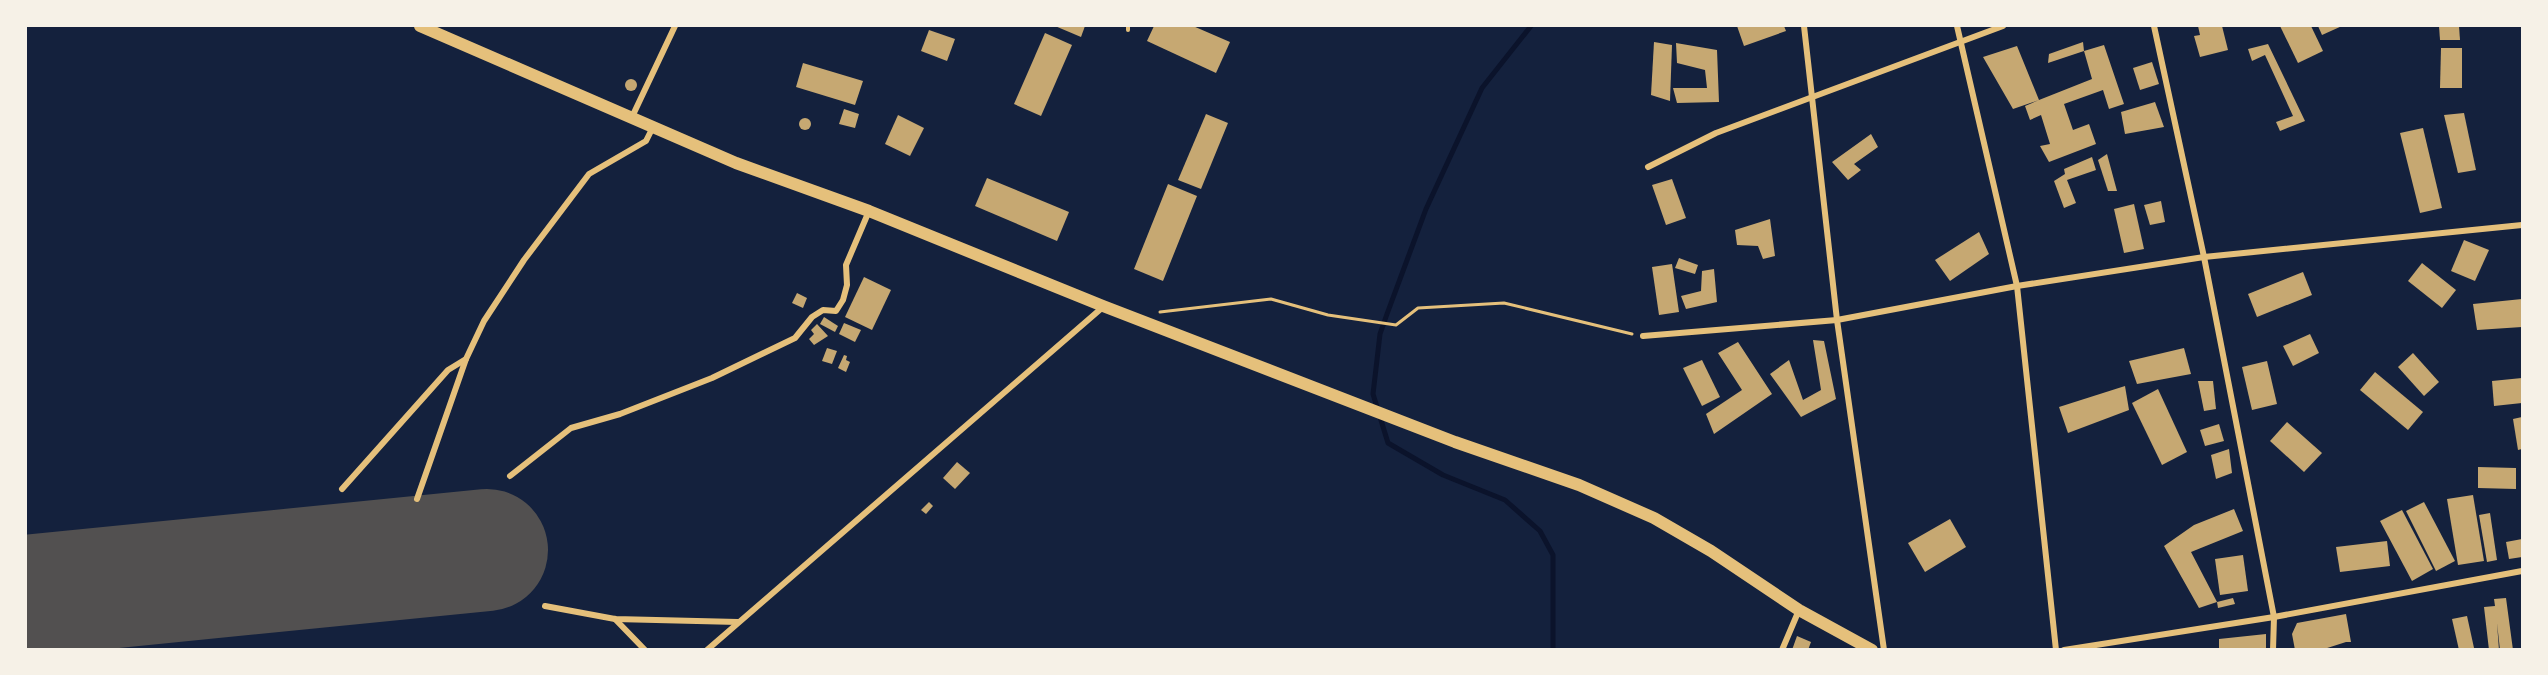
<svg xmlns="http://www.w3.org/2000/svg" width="2548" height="675" viewBox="0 0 2548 675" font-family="Overpass,sans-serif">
<rect width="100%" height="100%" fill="#14213d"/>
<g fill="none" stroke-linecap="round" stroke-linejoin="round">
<polyline stroke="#0b132b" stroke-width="5" points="1531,26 1482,88 1426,209 1387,314 1380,334 1373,394 1388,443 1443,475 1505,500 1540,531 1553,555 1553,650"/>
<polyline stroke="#525050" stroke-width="122" points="26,596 487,550"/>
</g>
<g fill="#c6a872">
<polygon points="1055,26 1085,26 1081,37"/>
<polygon points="1154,26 1193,26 1230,42 1216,73 1147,41"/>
<polygon points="1737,26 1784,26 1786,31 1744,46"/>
<polygon points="2198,26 2222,26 2228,50 2200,57 2194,36 2200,35"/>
<polygon points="2280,26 2311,26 2323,51 2298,63"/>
<polygon points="2318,26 2342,26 2322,35"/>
<polygon points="2439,26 2459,26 2460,40 2440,40"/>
<polygon points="929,30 955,39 947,61 921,51"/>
<polygon points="1045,33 1072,45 1041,116 1014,104"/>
<polygon points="1654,42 1672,45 1670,101 1651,95"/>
<polygon points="2083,42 2084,51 2048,63 2049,54"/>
<polygon points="1676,43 1717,50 1719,102 1677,103 1673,88 1707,88 1705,70 1677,63"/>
<polygon points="2268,44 2305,121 2280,131 2276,122 2293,116 2265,55 2252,61 2248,49"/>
<polygon points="2104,45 2124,104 2109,109 2103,90 2064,104 2073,130 2089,124 2096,144 2049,162 2040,146 2050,144 2041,115 2030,120 2025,106 2039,100 2013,109 1983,57 2017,46 2039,100 2092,79 2084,51"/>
<polygon points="2441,48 2462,48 2462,88 2440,88"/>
<polygon points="2152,62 2159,84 2140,90 2133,68"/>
<polygon points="803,63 863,81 855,105 796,87"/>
<circle cx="631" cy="85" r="6"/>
<polygon points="2155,102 2164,127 2125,134 2121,112"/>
<polygon points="844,109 859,114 855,128 839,124"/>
<polygon points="2464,113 2476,170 2458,173 2444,115"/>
<polygon points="1206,114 1228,123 1201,189 1178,180"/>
<polygon points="898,115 924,128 910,156 885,144"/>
<circle cx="805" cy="124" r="6"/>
<polygon points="2423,128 2442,208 2420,213 2400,133"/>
<polygon points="1871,134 1878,147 1854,164 1861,170 1848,180 1832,162"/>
<polygon points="2107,154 2117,191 2108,191 2098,160"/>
<polygon points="2092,157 2096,170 2067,180 2076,203 2064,208 2054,181 2065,174 2064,169"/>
<polygon points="987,178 1069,212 1057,241 975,206"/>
<polygon points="1672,179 1686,218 1666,225 1652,185"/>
<polygon points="1168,184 1197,196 1163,281 1134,269"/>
<polygon points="2161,201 2165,222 2150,225 2144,205"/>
<polygon points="2134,204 2144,249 2124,253 2114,209"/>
<polygon points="1770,219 1775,256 1763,259 1758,246 1737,245 1735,230"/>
<polygon points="1979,232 1989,254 1950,281 1935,260"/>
<polygon points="2464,240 2489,250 2475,281 2451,271"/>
<polygon points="1679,258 1698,265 1695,274 1675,268"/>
<polygon points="2422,263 2456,290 2442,308 2408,281"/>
<polygon points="1672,264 1679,312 1659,315 1652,267"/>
<polygon points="1714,269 1717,302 1686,309 1681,296 1701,291 1702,271"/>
<polygon points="2303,272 2312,295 2257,317 2248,294"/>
<polygon points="864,277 891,290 872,330 845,317"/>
<polygon points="797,293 807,298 803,308 792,303"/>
<polygon points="2522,299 2522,327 2477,330 2473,304"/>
<polygon points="824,317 838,326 835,332 820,324"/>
<polygon points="844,323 861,330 855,342 839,334"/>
<polygon points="817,324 828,336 814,345 809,339 814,334 811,330"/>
<polygon points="2310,334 2319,353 2293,366 2283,346"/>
<polygon points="1813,340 1824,341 1836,399 1801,417 1770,374 1789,360 1803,400 1821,390"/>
<polygon points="1738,342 1772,394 1714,434 1706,414 1742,390 1718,353"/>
<polygon points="827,348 837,351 832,364 822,361"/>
<polygon points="2184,348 2191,374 2137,384 2129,361"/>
<polygon points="2413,353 2439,382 2424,396 2398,367"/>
<polygon points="844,355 847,356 846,360 850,362 846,372 838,368"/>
<polygon points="1702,360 1720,397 1702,406 1683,368"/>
<polygon points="2267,361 2277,404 2252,410 2242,367"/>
<polygon points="2375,372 2423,412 2408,430 2360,390"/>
<polygon points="2522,378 2522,403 2494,406 2492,381"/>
<polygon points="2198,381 2213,381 2216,409 2204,411"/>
<polygon points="2125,386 2129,410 2068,433 2059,407"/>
<polygon points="2158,389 2187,452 2162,465 2132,403"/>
<polygon points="2522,417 2522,449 2518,450 2513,419"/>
<polygon points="2287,422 2322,453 2304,472 2270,441"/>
<polygon points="2219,424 2224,441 2205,446 2200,430"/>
<polygon points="2229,449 2232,473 2216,479 2211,455"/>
<polygon points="957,462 970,473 955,489 943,478"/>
<polygon points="2478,467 2516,468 2516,489 2478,488"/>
<polygon points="2473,495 2484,561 2458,565 2447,499"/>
<polygon points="929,502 933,506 926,514 921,510"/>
<polygon points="2424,502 2455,561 2436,571 2406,511"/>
<polygon points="2234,509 2243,531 2191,552 2217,602 2199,608 2164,546 2194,525"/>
<polygon points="2402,510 2433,569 2412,581 2380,521"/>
<polygon points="2490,513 2497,560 2487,562 2479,515"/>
<polygon points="1950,519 1966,547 1925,572 1908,543"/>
<polygon points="2522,539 2522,557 2509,559 2506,542"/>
<polygon points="2387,541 2390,566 2340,572 2336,547"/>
<polygon points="2243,555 2248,591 2220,595 2215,559"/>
<polygon points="2233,598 2235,604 2218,608 2217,602"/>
<polygon points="2506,598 2513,650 2500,650 2497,623 2499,650 2489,650 2484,607 2495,606 2494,599"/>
<polygon points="2346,614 2351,642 2346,642 2321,650 2295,650 2292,634 2297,623"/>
<polygon points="2467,616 2474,648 2459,650 2452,619"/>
<polygon points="2266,634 2266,650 2219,650 2219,639"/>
<polygon points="1797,636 1811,642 1808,650 1792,650"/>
</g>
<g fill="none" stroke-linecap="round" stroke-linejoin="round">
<polyline stroke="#e5c07b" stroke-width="3" points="1160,312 1271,299 1328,315 1396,325 1418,308 1504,303 1632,334"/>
<polyline stroke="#e5c07b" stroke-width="4" points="1128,26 1128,30"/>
<g stroke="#e5c07b" stroke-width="6">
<polyline points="1804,26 1837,320 1884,650"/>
<polyline points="1957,26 2017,286 2056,650"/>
<polyline points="2154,26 2204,257 2274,617 2273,650"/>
<polyline points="632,117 675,26"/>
<polyline points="1648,167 1716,133 2003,26"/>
<polyline points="1643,336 1837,320 2017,286 2204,257 2522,225"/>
<polyline points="510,476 571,428 620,414 712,378 795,338 812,317 823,310 836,311 843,300 847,285 846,265 869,211"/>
<polyline points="342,489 448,370 466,359 484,321 524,260 589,174 646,141 653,127"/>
<polyline points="417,499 466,359"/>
<polyline points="545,606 615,619 738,622"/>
<polyline points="615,619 645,650"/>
<polyline points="707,650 1103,307"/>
<polyline points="1782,650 1799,610"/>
<polyline points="2064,650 2274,617 2522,571"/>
</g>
<polyline stroke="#e5c07b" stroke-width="12" points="420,26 736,163 869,211 1103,306 1455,442 1579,485 1654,518 1711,551 1799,610 1872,650"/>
</g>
<rect width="2548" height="675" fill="none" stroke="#f6f1e7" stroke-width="54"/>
</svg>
